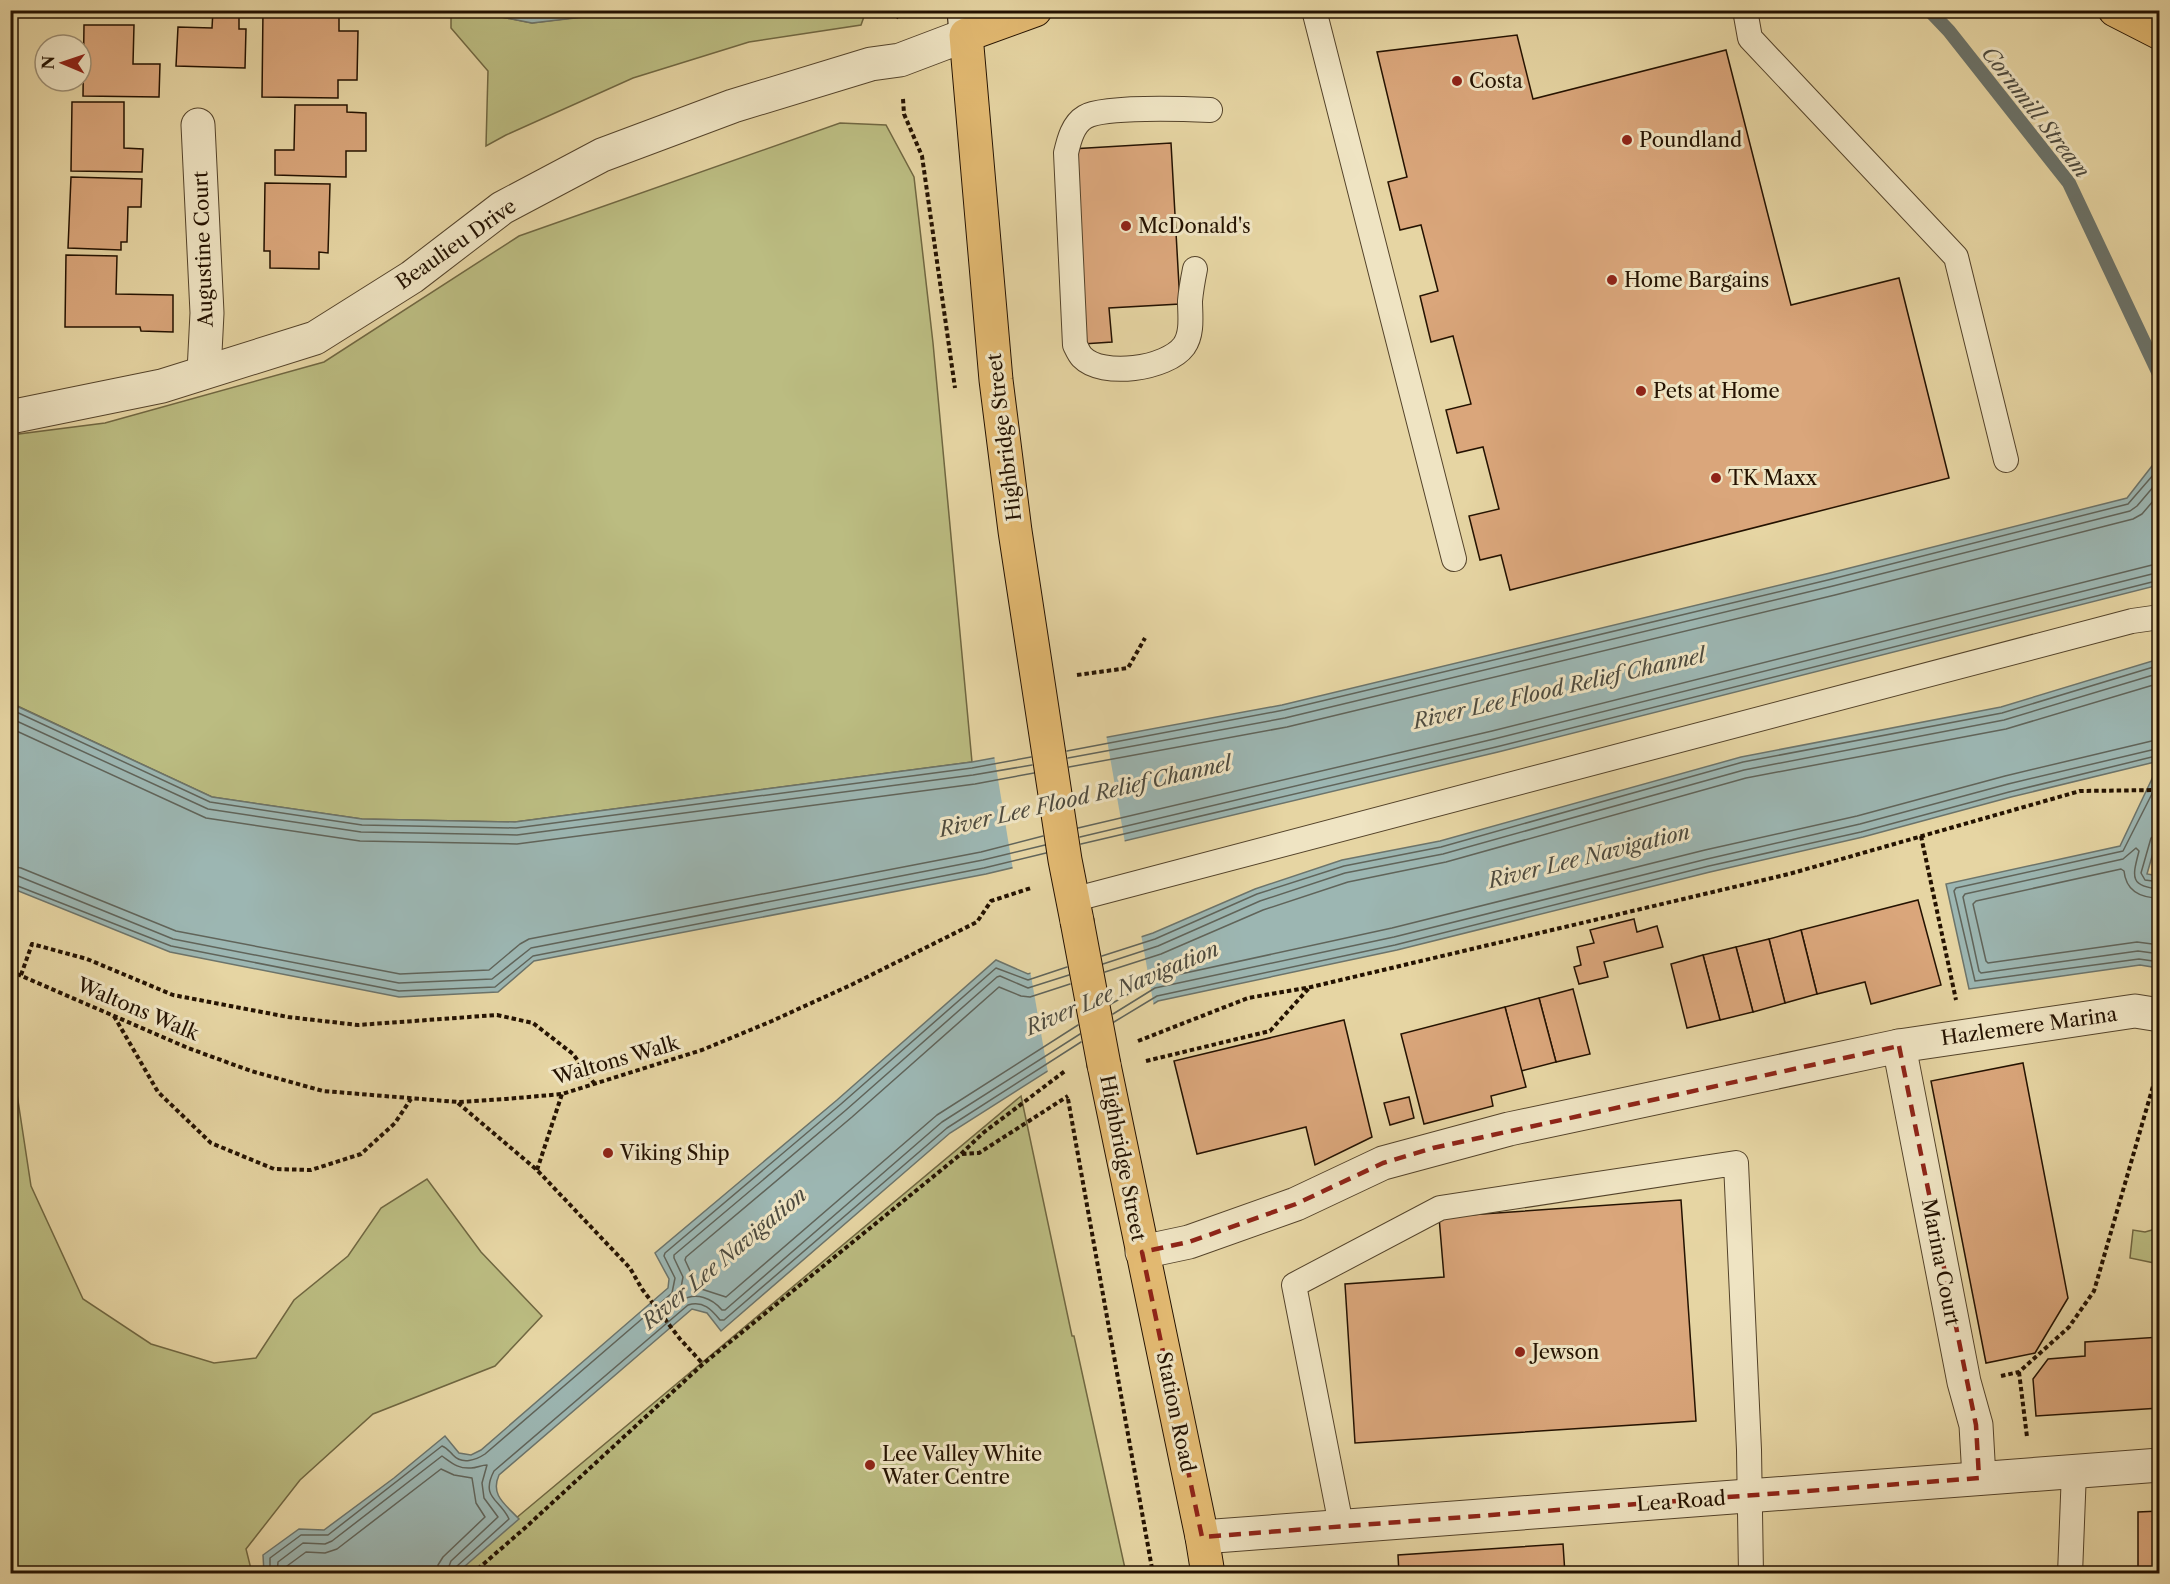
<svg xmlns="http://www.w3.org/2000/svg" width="2170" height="1584" viewBox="0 0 2170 1584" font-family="'Libre Caslon Text',serif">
<rect width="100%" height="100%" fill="#e6d5a3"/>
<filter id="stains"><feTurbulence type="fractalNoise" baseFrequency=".00333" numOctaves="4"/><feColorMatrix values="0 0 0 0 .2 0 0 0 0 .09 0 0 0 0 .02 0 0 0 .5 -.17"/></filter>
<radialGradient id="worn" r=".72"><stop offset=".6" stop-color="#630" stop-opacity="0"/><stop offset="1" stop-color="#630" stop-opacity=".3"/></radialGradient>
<g fill="#bbbc81" stroke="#706741" stroke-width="1.5">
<polygon points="636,10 866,11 861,25 749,42 633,78 506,135 486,146 488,71 451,28 451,11 471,11 532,23"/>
<polygon points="840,123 886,125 914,177 933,343 972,762 515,822 362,819 212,797 11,703 11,435 105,423 324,362 519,236"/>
<polygon points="10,1048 31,1186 83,1299 151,1344 214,1363 256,1358 294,1300 348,1256 381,1208 427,1179 481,1252 542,1316 495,1366 373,1414 300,1480 246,1549 252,1573 11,1573"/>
<polygon points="1021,1096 1072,1336 1074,1336 1126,1573 453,1574 515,1519"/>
<polygon points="2159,1228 2159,1264 2130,1258 2133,1230 2145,1232"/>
</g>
<g fill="#9cb6b2" stroke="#6c746b" stroke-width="1.5">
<polygon points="471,11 636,11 532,23"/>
<polygon points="2159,457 2159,585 1498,752 986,874 534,961 498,992 399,997 170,952 11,888 10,703 212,797 362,819 515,822 972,762 1282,705 1830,573 2127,498"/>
<path d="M2159,659V761L2011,797L1863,837L1710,872L1397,950L1158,1001L950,1133L721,1331L707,1313L692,1309L499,1475C490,1495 505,1504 519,1519L457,1573H264L263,1555L299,1529L324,1530L394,1478L445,1436L459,1453L471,1455L481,1450L668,1288L669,1279L655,1253L837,1100L996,960L1028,974L1153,933L1255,889L1342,860L1440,841L1741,757L2001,707Z"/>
<polygon points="2159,764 2159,832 2147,874 2159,876 2159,968 2140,965 1969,989 1946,884 2120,846"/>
</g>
<g fill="#e6d5a3">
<polygon points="1106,734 1125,843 1013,870 994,755"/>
<polygon points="1141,934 1154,1007 1048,1073 1030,970"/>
</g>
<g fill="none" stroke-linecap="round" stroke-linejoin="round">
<g stroke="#60645a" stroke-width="1.5">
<polyline points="500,10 533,17 588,10"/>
<polyline points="10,709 210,802 362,825 516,828 972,768 1031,757"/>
<polyline points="10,718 208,809 361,832 517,835 973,775 1032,765"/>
<polyline points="10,728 206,818 360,841 517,844 975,784 1034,773"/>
<polyline points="1067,751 1284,710 1832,579 2128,504 2160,467"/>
<polyline points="1068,758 1285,718 1833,586 2130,511 2137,506 2160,479"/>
<polyline points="1069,767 1287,727 1835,595 2133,519 2142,514 2160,493"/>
<polyline points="2160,778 2123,851 1956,888 1954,891 1975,981 2139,959 2160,962"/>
<polyline points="1078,828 1492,731 2160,563"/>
<polyline points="2160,834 2155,835 2151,838 2141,873 2145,880 2160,882"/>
<polyline points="1080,837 1494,739 2160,572"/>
<polyline points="1081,844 1496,747 2160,580"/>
<polyline points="10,866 21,868 176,931 400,974 489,970 520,944 529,939 981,852 1043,836"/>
<polyline points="10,875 18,876 173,939 399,983 492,979 531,948 983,860 1045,845"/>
<polyline points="10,883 171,946 399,991 495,987 533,956 984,868 1046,853"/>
<path d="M2160,889C2128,887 2133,875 2139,851L2136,848L2123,859L1965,894L1963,897L1979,971L1981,973L2138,951L2160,954"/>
<path d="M2160,898C2141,898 2126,891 2124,871L2121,869L1976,901L1973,904L1986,961L1988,963L2137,942L2160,945"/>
<polyline points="1102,956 1155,939 1257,894 1344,866 1441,847 1743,762 2002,713 2160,665"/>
<polyline points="1103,964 1158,946 1260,901 1345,873 1443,854 1744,770 2004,720 2160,673"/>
<polyline points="1105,972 1161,954 1263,910 1348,882 1446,862 1746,778 2006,729 2160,683"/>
<path d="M1069,975L1028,988L1000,976L997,977L846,1110L674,1255V1258L683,1277L679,1298L682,1300C696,1292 712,1298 722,1310H725L942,1122L1080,1034"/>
<polyline points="1070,984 1030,997 1021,996 999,987 852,1117 686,1257 685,1260 691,1273 692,1286 726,1297 937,1115 1078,1025"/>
<polyline points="1111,1004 1153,980 1392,928 1705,850 1857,816 2005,776 2160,739"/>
<polyline points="1113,1014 1155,988 1394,937 1707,859 1860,824 2008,784 2160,748"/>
<polyline points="1114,1022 1157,996 1395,945 1709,866 1861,832 2009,792 2160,755"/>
<path d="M270,1574V1558L301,1535H328L442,1446C447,1448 449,1451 453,1455C462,1465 476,1460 485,1454L672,1293L675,1278L664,1256L665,1253L841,1104L996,968L1028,980L1067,967"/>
<path d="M277,1574L278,1562L303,1543L325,1544L332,1541L442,1456C452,1463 458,1469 471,1468C477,1468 481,1465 487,1465L482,1483L484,1498L498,1517L451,1561L446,1574"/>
<polyline points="286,1574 287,1566 306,1552 325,1553 337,1549 441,1469 454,1475 472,1478 476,1503 485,1517 443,1557 438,1565 437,1574"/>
<path d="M454,1574L456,1567L509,1519C500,1499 480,1498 494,1471L688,1305C703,1300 712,1310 720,1320H724L947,1128L1081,1042"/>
</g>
<polyline stroke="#6c746b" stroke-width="14" points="1929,10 1949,31 2069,183 2160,376"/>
</g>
<g fill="#daa67b" stroke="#241201" stroke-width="1.5">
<polygon points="213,10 239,10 239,29 246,29 245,68 176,66 178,27 212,28"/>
<polygon points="263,10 339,10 339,31 358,31 357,80 338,80 338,98 262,97"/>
<polygon points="84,25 134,25 133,64 160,64 159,97 83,96"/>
<polygon points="1517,35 1533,99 1726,50 1791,305 1899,278 1949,478 1510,590 1501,555 1480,560 1469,516 1499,509 1483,447 1457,453 1446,410 1471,404 1453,336 1431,342 1420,296 1438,291 1421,225 1400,230 1388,182 1407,177 1377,52"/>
<polygon points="72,102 124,102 124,148 143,149 142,172 71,171"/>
<polygon points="295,105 347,105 347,112 366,113 366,151 346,151 346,177 275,175 275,150 294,150"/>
<polygon points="1171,143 1180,304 1109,308 1112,342 1083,344 1071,149"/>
<polygon points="71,177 142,179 141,207 128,207 127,242 121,242 121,250 68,248"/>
<polygon points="265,183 330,184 328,253 319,252 319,269 270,268 270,251 264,251"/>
<polygon points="66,255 117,256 116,294 173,295 173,332 141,331 140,327 65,327"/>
<polygon points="1918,900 1941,985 1871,1004 1865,982 1817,994 1801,930"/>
<polygon points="1634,919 1637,932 1657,926 1663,947 1604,962 1608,977 1579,984 1574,967 1581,965 1577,947 1594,943 1590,930"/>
<polygon points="1801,930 1817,994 1785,1003 1769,939"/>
<polygon points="1769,939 1785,1003 1753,1012 1736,947"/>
<polygon points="1736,947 1753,1012 1720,1020 1703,955"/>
<polygon points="1703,955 1720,1020 1687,1028 1671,964"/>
<polygon points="1573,989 1590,1054 1556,1062 1539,998"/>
<polygon points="1539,998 1556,1062 1521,1071 1505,1007"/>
<polygon points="1505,1007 1526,1087 1491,1096 1493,1106 1424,1124 1401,1034"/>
<polygon points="1344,1020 1372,1137 1315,1165 1306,1127 1197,1154 1174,1061"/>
<polygon points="2023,1063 2068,1298 2035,1353 1986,1363 1931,1081"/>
<polygon points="1409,1097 1414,1118 1390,1125 1384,1103"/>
<polygon points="1681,1200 1696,1421 1355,1443 1345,1284 1444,1277 1439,1217"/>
<polygon points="2160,1337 2160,1408 2036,1416 2033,1379 2048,1359 2085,1356 2085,1342"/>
<polygon points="2160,1511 2160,1574 2138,1574 2138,1512"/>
<polygon points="1563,1544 1565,1574 1399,1574 1398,1555"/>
</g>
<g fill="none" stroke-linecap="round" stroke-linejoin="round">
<g stroke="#54432a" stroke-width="26">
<g id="service">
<polyline points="1314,10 1454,559"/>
<polyline points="1745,10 1750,38 1956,257 2006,460"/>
<path d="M1195,269C1193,279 1191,290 1190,301C1190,315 1193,333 1184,346C1167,369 1102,378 1082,357C1079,354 1077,349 1075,345L1066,153C1069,140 1073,124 1085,117C1103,106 1186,109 1210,110"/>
<polyline points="1072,900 2132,621 2160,617"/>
<polyline points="1341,1525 1294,1285 1440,1208 1736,1163 1749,1450 1751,1574"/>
<polyline points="2070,1574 2074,1471"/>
</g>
</g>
<g stroke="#54432a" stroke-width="35">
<g id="minor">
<polyline points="198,125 207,313 204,372"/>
<polyline points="10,417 162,386 315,338 412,277 502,208 602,155 733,106 871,64 900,60 966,35"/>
<polyline points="1899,1046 1964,1382 1976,1425 1979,1478"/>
<polyline points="1142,1252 1189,1242 1296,1204 1383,1163 1509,1129 1899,1046 2135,1011 2160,1015"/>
<polyline points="1202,1537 2160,1465"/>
</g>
</g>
<g stroke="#241201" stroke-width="35">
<polyline id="secondary" points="964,10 966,35"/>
</g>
<g stroke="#241201" stroke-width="35">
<g id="primary">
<polyline points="1035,10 966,35 996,380 1015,531 1065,860 1077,921"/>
<polyline points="2115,10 2160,33"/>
<polyline points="1104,1065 1202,1537 1208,1574"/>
</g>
</g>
<g stroke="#241201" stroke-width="4" stroke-dasharray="4.5 3" stroke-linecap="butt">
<polyline points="896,18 902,10"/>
<polyline points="903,99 904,114 922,156 955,388"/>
<polyline points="1077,675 1128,668 1145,638"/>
<polyline points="1921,836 1956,1000"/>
<polyline points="10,971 188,1048 251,1071 323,1091 458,1102 506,1099 562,1094 702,1050 772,1021 853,984 977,922 991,901 1031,888"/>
<polyline points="21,975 32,944 87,959 173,995 288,1017 358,1025 497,1015 533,1023 573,1054 594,1083"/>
<polyline points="114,1016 158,1092 211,1143 274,1169 311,1170 361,1154 395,1123 411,1099"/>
<polyline points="1138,1041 1248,998 1311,987 1789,874 2080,791 2160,790"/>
<polyline points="1146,1061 1270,1031 1310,987"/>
<polyline points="1068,1099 1153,1574"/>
<polyline points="458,1103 537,1170 630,1268 642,1289 680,1339 703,1364"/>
<polyline points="962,1154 979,1153 1068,1096"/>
<polyline points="537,1170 562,1094"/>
<polyline points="2019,1372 2027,1437"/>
<polyline points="2001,1376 2019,1372 2069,1327 2094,1291 2160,1062"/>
<polyline points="472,1574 526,1527 703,1364 961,1154 983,1133 1065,1071"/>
</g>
<use href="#service" stroke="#efe4c3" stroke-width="24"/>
<use href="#minor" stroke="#efe4c3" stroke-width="33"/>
<use href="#secondary" stroke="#efe4c3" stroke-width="33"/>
<use href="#primary" stroke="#e3ba72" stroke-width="33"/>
<g stroke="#241201" stroke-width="35" stroke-linecap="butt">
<polyline id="primary-bridge" points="1077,921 1104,1065"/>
</g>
<use href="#primary-bridge" stroke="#e3ba72" stroke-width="33"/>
</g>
<path fill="none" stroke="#8f2418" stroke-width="4.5" stroke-dasharray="12 8" stroke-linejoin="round" d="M1899,1046L1976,1425L1979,1478L1202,1537L1142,1252L1189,1242L1296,1204L1383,1163L1433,1148Z"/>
<g fill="#8f2418" stroke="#efe4c3" stroke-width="2">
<circle cx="1457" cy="81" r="6"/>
<circle cx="1627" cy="140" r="6"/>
<circle cx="1126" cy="226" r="6"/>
<circle cx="1612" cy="280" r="6"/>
<circle cx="1641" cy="391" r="6"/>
<circle cx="1716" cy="478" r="6"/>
<circle cx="608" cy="1153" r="6"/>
<circle cx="1520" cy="1352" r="6"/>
<circle cx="870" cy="1465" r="6"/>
</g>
<g text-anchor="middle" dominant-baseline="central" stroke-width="6" stroke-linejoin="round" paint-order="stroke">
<g font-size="20" fill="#241201" stroke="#efe4c3" text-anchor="start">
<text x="1469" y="81">Costa</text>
<text x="1639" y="140">Poundland</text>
<text x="1138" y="226">McDonald's</text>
<text x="1624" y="280">Home Bargains</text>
<text x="1653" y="391">Pets at Home</text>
<text x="1728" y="478">TK Maxx</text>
<text x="620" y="1153">Viking Ship</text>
<text x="1532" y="1352">Jewson</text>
<text x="882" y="1454">Lee Valley White<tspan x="882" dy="23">Water Centre</tspan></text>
</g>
<g font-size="20" fill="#241201" stroke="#efe4c3">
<text transform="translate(456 244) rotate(-35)">Beaulieu Drive</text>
<text transform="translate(203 249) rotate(-92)">Augustine Court</text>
<text transform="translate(1004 437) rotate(-97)">Highbridge Street</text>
<text transform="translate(138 1009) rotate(23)">Waltons Walk</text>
<text transform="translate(2029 1026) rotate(-8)">Hazlemere Marina</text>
<text transform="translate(616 1060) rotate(-16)">Waltons Walk</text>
<text transform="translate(1123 1158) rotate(79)">Highbridge Street</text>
<text transform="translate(1941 1262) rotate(79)">Marina Court</text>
<text transform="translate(1176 1412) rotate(78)">Station Road</text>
<text transform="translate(1681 1501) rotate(-4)">Lea Road</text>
</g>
<g font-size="21" font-style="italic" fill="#4e4b3f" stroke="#efe4c3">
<text transform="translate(2036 112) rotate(52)">Cornmill Stream</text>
<text transform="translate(1559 688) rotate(-13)">River Lee Flood Relief Channel</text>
<text transform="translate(1085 796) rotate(-13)">River Lee Flood Relief Channel</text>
<text transform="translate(1589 856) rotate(-14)">River Lee Navigation</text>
<text transform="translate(1122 988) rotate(-23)">River Lee Navigation</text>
<text transform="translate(724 1258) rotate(-40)">River Lee Navigation</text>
</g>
</g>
<rect width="2170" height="1584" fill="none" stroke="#e6d5a3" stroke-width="36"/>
<rect x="12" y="12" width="2146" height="1560" fill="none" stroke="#241201" stroke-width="3"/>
<rect x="18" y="18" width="2134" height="1548" fill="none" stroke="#241201" stroke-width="1.5"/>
<g transform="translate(63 63) rotate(272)"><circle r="28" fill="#efe4c3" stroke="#9e9075" stroke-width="1.5"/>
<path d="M0-4.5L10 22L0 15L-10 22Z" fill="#8f2418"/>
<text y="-9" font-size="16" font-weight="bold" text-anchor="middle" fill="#241201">N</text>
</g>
<rect width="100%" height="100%" filter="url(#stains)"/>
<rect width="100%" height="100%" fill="url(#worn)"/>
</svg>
